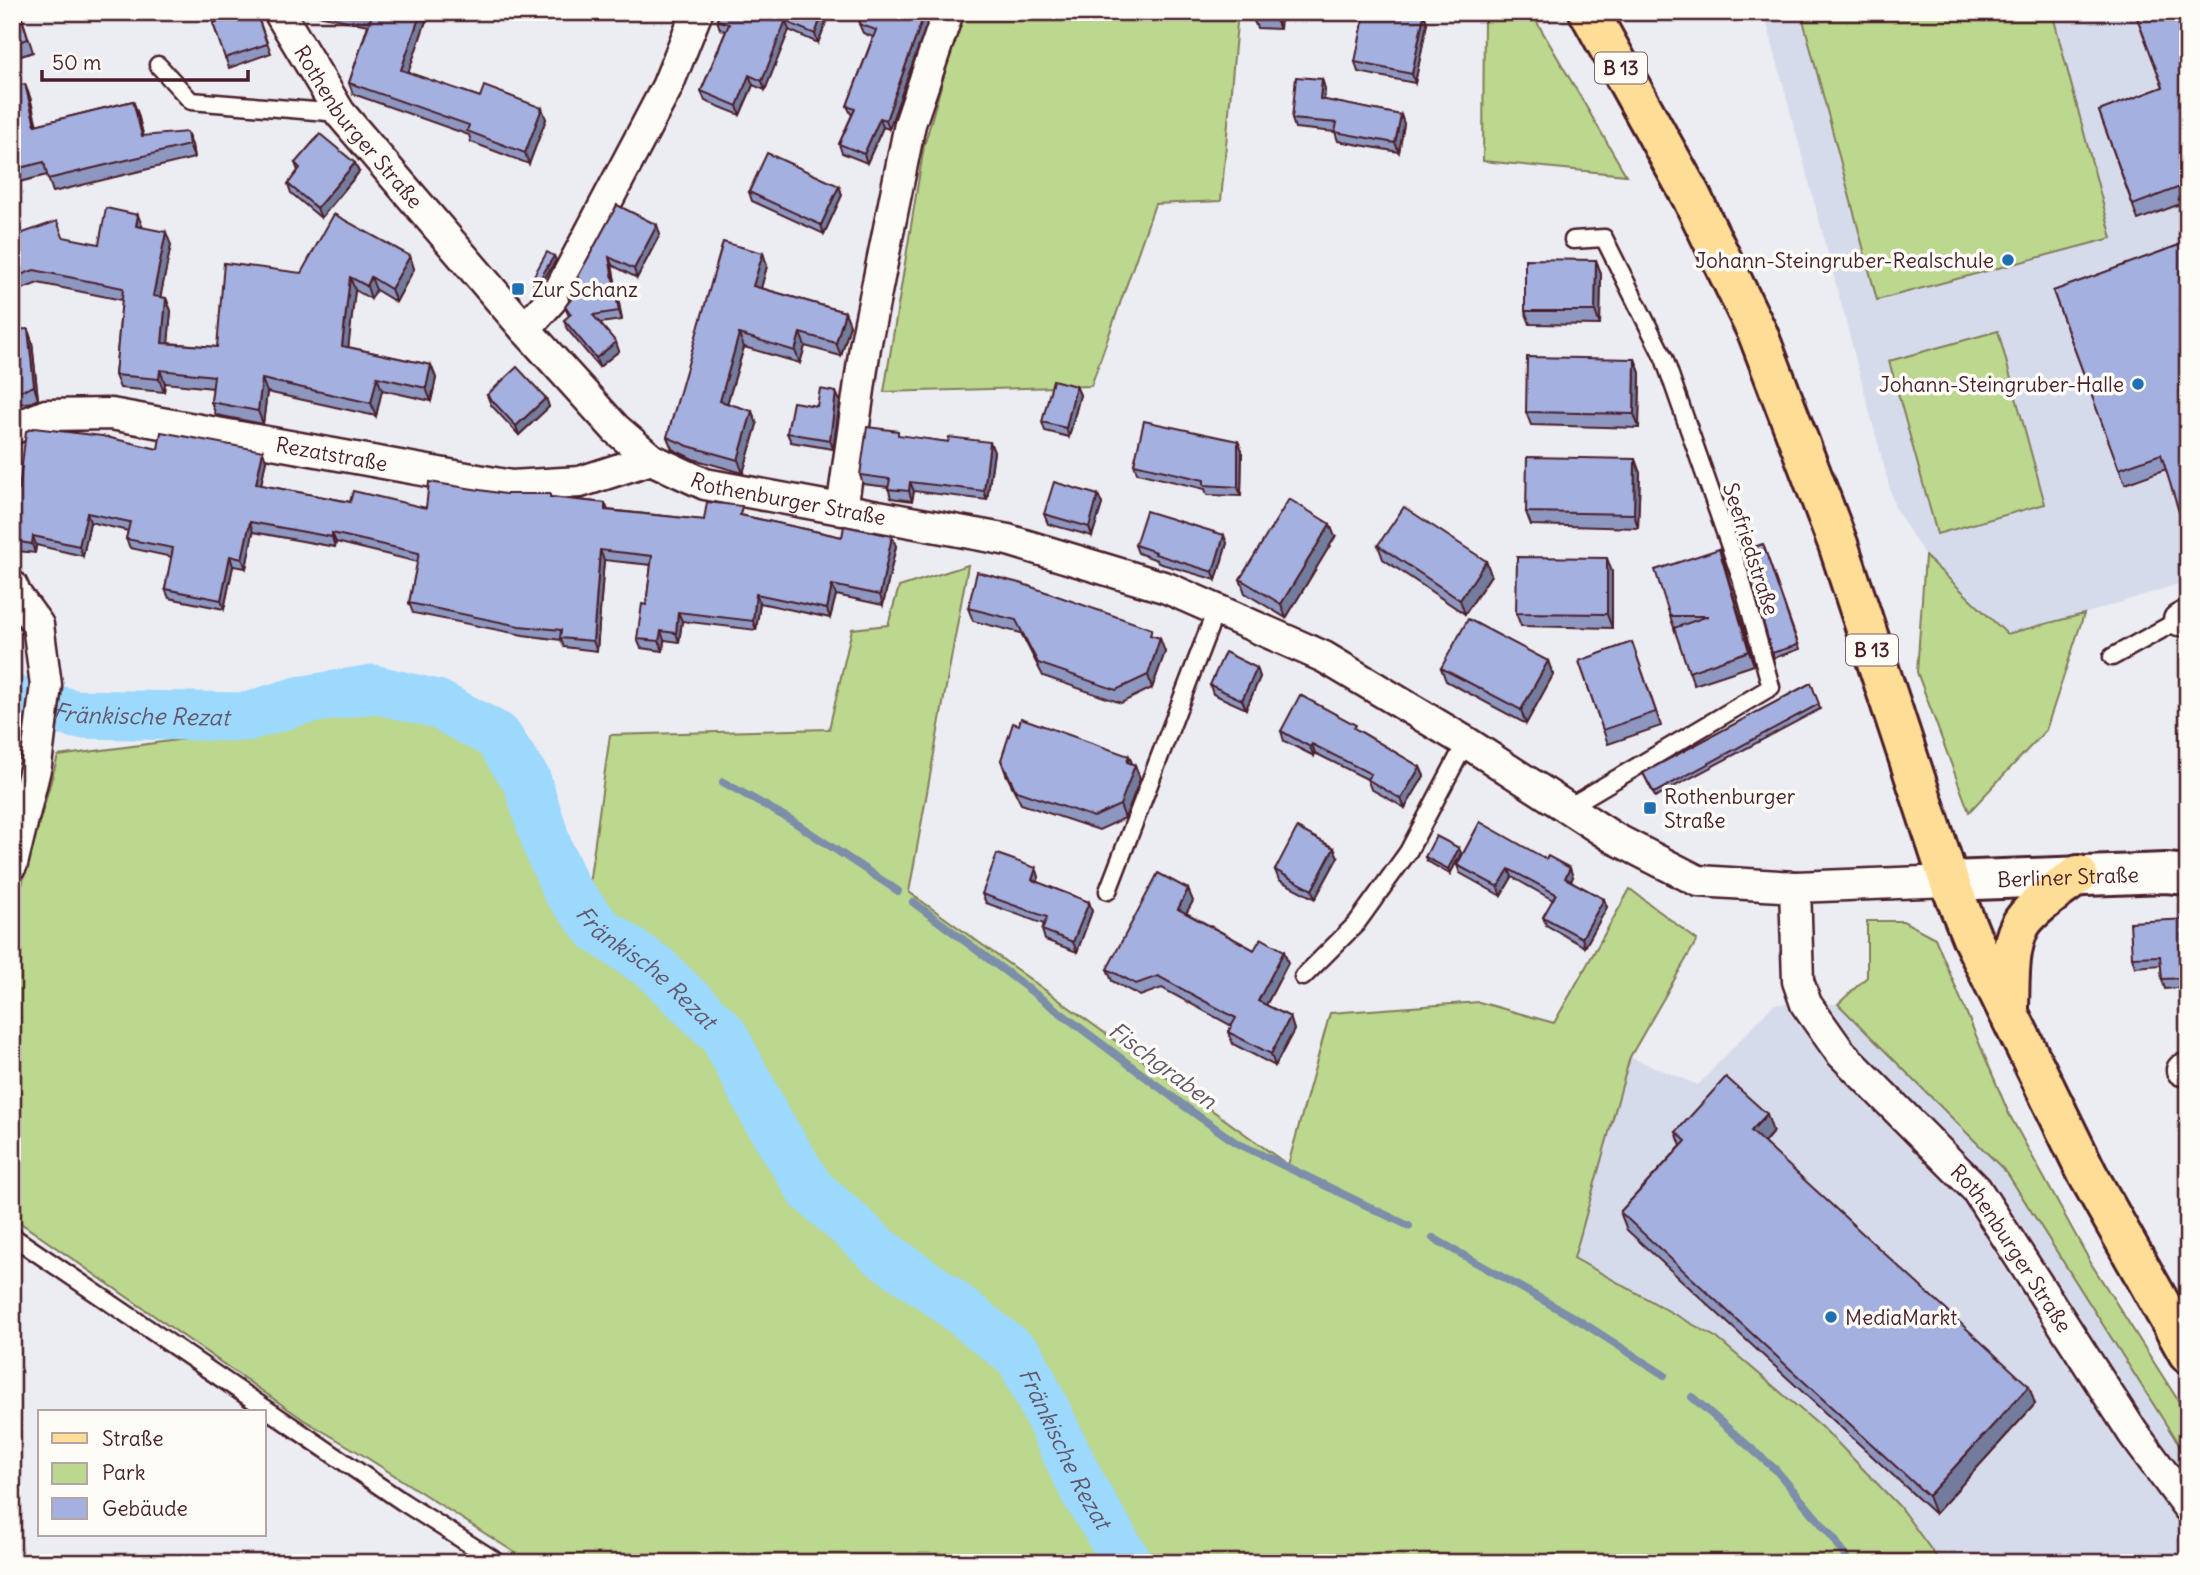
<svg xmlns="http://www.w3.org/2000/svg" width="2200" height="1575" viewBox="0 0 2200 1575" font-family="Delius,sans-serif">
<rect width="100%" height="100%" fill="#ebedf2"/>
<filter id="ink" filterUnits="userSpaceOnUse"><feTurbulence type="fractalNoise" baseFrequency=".0143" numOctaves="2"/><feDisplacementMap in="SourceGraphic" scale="14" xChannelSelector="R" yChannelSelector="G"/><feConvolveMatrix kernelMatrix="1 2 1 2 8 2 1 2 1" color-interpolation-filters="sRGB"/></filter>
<g filter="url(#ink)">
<g fill="#d6dbec">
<polygon points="1764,12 2188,12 2188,581 2084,614 2007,635 1925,556 1895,508"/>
<polygon points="1774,1004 1838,1004 2007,1173 2188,1459 2188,1563 1941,1563 1899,1506 1827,1432 1573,1258 1630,1057 1698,1085"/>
</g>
<g fill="#bcd78e" stroke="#837b5c" stroke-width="2">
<polygon points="962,12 1238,12 1221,201 1155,204 1091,386 884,392 924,146"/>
<polygon points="1484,12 1531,12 1626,175 1483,161"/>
<polygon points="1801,12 2052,12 2112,238 1877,300"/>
<polygon points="1998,331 2045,504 1937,534 1889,361"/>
<polygon points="1925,556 2007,634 2084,614 2046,730 1969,812 1917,672"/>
<polygon points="968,565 909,892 1288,1165 1330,1013 1479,1002 1554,1023 1630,889 1697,940 1630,1057 1574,1258 1717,1338 1827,1432 1899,1506 1941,1563 531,1563 358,1452 304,1420 12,1217 12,920 58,756 260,729 352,705 436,720 498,759 521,798 538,875 583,927 610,735 829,729 852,629 888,625 899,587"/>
<polygon points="1867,921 1903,921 1935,938 2009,1114 2092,1265 2188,1416 2188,1459 2007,1173 1838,1004 1867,977"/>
</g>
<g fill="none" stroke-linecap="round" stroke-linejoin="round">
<g stroke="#7c8ea9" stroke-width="8">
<polyline points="723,782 791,820 898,891"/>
<polyline points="913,902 1187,1108 1235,1142 1409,1226"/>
<polyline points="1433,1238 1580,1321 1664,1375"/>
<polyline points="1692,1397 1776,1470 1835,1540 1849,1563"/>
</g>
<path stroke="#9dd8fd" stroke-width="49" id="s1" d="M12,699L75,714L246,717L298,701L373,689L437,704L497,736L527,781L548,848L566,889L599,930L655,968L723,1034L766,1117L810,1189L880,1252L944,1297L1021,1358L1085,1492L1128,1563"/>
<g stroke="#4a1f2b" stroke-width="21">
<g id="service">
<polyline points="158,65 191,101 340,113"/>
<polyline points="2112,657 2179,620"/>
<polyline points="1567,808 1771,687 1741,578 1664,358 1604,238 1573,240"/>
<polyline points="1108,891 1216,610"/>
<polyline points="1303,977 1356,924 1408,852 1466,742"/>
<polyline points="12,1236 403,1502 499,1563"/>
</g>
</g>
<g stroke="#4a1f2b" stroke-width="35">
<g id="minor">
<path id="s2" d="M279,12L340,113L525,329L616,429L651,459L705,484L1008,540L1167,588L1324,657L1466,742L1614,838L1698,881L1795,887L1949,881"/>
<polyline points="525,329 560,290 667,87 697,12"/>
<path id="s3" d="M12,429L46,415L111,414L511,486L580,482L651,459"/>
<polyline points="842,510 865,347 910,124 948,12"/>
<polyline points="12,586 16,595 38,625 46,685 36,765 12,864"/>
<polyline points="2179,620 2188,615"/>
<path id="s4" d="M1795,887L1798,981L1806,1004L1840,1052L1976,1189L2133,1433L2188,1507"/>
<polyline points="2182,1070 2188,1070"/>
</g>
</g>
<g stroke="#4a1f2b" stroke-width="44">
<g id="tertiary">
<path id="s5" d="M1949,881L2166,873L2188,875"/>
</g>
</g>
<g stroke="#4a1f2b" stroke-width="44">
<g id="primary">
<polyline points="1589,12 1691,196 1758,334 1838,544 1949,881 1972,938 2088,1175 2188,1353"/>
<path d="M2009,1007C2010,981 2008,950 2020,926C2030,907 2062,888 2078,875"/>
</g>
</g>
<use href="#service" stroke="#fdfcf7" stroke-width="16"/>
<use href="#minor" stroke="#fdfcf7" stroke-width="30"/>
<use href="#tertiary" stroke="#fdfcf7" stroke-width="38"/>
<use href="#primary" stroke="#fedd96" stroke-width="38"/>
</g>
<g fill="#8d97c0" stroke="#4a1f2b" stroke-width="2">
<polygon points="12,12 20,12 33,52 12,59"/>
<polygon points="256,12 271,53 229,68 213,23"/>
<polygon points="312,12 429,12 408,73 546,119 529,164 471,142 469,135 353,94 349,83 368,25 313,14"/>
<polygon points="720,12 830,12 818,43 789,30 765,90 753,85 740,115 705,101 701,91 726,31 720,29 717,20"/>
<polygon points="864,12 931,12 889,129 883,127 867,163 842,153 839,144 852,115 851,114 847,106 873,37 863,33 859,24"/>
<polygon points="1281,12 1280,29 1257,28 1253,19"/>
<polygon points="2188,12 2188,201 2138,220 2099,111 2163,87"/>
<polygon points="1424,14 1427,23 1415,83 1358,72 1355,62"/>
<polygon points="1322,79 1325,89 1324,100 1401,115 1404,124 1399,152 1338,141 1335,132 1295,128 1292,119"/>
<polygon points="12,87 30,97 36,125 133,101 138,114 143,136 192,145 194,158 53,192 47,175 12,184"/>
<polygon points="295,163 359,172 321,218 291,193 288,184 298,171"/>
<polygon points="839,186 842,195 824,234 752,201 749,192"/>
<polygon points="617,205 660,234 637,278 612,265 622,320 600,323 619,351 599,367 567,329 564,320 569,316 565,307 569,301 568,295"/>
<polygon points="142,227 171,245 160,297 166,298 171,311 168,343 217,347 301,273 410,256 414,269 396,302 376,290 371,299 355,290 348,347 431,365 436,378 431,401 382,390 376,416 267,392 263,424 216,415 211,402 213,388 165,383 164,392 120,388 115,375 122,300 38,283 12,293 12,239 99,244"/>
<polygon points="2188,233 2188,527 2185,528 2166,469 2125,484 2053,291 2182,244"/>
<polygon points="763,253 767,266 761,288 845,312 850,325 841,356 805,346 800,363 744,347 727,404 757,424 743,473 693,459 672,449 667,437"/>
<polygon points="556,260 539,287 534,284 532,279"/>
<polygon points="1596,260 1601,274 1600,325 1530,324 1525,311"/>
<polygon points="12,327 13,330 32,342 38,399 32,402 12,405"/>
<polygon points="1635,359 1640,373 1639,428 1531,425 1526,412"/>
<polygon points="1076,386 1080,395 1069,437 1045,431 1042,422"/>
<polygon points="836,392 840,402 833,449 791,442 787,433 817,406"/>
<polygon points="487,395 546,398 549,407 519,435 491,405"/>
<polygon points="900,436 948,442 990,442 994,452 987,500 914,491 912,501 891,498 888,487 863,484 860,475"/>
<polygon points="158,449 266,460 261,485 350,502 426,508 505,494 551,497 605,503 608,510 704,520 745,516 842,537 896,546 883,605 836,595 830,618 760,603 756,630 682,621 679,642 664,640 663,651 641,648 637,639 646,605 651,565 604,560 597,651 564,647 561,640 523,635 413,613 409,603 418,562 336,542 335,547 253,532 246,568 233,566 224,609 169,598 165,589 172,557 130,548 126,539 128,531 90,522 83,556 36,545 35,553 18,551 12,536 19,490"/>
<polygon points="1242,450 1241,496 1207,495 1205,489 1137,473 1134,464"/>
<polygon points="1640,473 1638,528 1531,525 1526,512"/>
<polygon points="1098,495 1102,504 1092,536 1048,524 1044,514"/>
<polygon points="1335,537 1286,618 1245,593 1240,579"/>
<polygon points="1227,543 1216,580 1158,563 1157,560 1138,553 1135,545"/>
<polygon points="1763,544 1800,649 1774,658 1743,551"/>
<polygon points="1378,545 1486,561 1491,575 1465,614 1383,559"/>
<polygon points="1719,549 1754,665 1694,685 1670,616"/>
<polygon points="1612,572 1612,628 1521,626 1516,613"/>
<polygon points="968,608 1155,637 1165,652 1152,688 1121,703 1043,676 1021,633 973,621"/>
<polygon points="1632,642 1661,726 1608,744 1579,661"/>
<polygon points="1548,661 1553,675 1526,724 1446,681 1441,668"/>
<polygon points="1257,668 1260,677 1246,709 1213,694 1210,685"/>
<polygon points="1811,683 1820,709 1655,797 1643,773"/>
<polygon points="1358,730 1420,767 1424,776 1405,808 1371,789 1367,779 1315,753 1314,756 1284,741 1281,731"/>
<polygon points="1129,756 1132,764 1135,765 1140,779 1125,818 1099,830 1021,804 1006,774 1001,760"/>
<polygon points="1480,822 1573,877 1571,881 1607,907 1585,947 1546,925 1543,917 1553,900 1512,877 1501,896 1460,873 1457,865"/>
<polygon points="1461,853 1450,874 1427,861 1425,857"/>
<polygon points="1338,857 1315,899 1279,880 1275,870"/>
<polygon points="1036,868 1039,877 1037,882 1089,902 1092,911 1077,952 1045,940 1042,930 1044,924 986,903 982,894"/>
<polygon points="1193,901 1186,913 1254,950 1288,963 1266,1005 1290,1017 1294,1030 1275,1066 1233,1044 1228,1032 1232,1026 1162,988 1140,996 1112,981 1107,969"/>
<polygon points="2188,919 2188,987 2165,989 2162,979 2161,965 2135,967 2132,957"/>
<polygon points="1676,1132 1773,1132 1764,1143 2035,1404 1935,1514 1627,1230 1620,1212 1681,1146"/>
</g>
<g fill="#737b9c" stroke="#4a1f2b" stroke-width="2">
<polygon points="421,12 429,12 405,82 401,70"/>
<polygon points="789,12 786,22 789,30 765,90 762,81"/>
<polygon points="823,12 830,12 818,43 815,34"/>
<polygon points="925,12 931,12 889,129 886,120"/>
<polygon points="1277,12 1281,12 1280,29 1276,20"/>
<polygon points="1424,14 1427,23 1415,83 1412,74"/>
<polygon points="749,75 753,85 740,115 737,106"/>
<polygon points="1322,79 1325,89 1323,108 1320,99"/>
<polygon points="25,84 30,97 40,138 35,125"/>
<polygon points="133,101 138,114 147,149 142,136"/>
<polygon points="542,108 546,119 529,164 525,153"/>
<polygon points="1401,115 1404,124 1399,152 1395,143"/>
<polygon points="880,118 883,127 867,163 864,154"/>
<polygon points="187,132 192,145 194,158 189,145"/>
<polygon points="355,163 359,172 321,218 317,208"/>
<polygon points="839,186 842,195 824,234 821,225"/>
<polygon points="138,215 143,228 136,226"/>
<polygon points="657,225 660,234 637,278 634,269"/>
<polygon points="166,232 171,245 158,309 153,296"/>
<polygon points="763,253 767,266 758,299 753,286"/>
<polygon points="410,256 414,269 396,302 391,289"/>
<polygon points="554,256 556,260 539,287 538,282"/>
<polygon points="609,257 612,265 622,320 619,311"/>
<polygon points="1596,260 1601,274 1600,325 1595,311"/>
<polygon points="350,277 355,290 347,359 342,346"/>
<polygon points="371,277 376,290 371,299 367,286"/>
<polygon points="166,298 171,311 167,356 162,343"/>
<polygon points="845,312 850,325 841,356 836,343"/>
<polygon points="28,329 32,342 38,399 34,386"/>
<polygon points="800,333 805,346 800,363 795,351"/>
<polygon points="739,334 744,347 724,414 720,401"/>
<polygon points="616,342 619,351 599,367 596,358"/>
<polygon points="1635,359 1640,373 1639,428 1634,414"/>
<polygon points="431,365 436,378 431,401 426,388"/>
<polygon points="160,370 165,383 164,392 159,379"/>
<polygon points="377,377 382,390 376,416 371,403"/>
<polygon points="262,379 267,392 263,424 258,411"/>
<polygon points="1076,386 1080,395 1069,437 1066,428"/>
<polygon points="836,392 840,402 833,449 830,440"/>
<polygon points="546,398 549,407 519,435 516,426"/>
<polygon points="752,411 757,424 743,473 738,460"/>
<polygon points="1238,441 1242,450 1241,496 1238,487"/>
<polygon points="990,442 994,452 987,500 984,491"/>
<polygon points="263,451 266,460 259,494 256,484"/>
<polygon points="1635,459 1640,473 1638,528 1634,514"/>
<polygon points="910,482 914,491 912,501 909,491"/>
<polygon points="1098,495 1102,504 1092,536 1089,527"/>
<polygon points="87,513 90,522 83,556 79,546"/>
<polygon points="250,522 253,532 246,568 242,559"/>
<polygon points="1330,524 1335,537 1286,618 1281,604"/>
<polygon points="332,533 336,542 335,547 332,537"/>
<polygon points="1224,535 1227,543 1216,580 1213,572"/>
<polygon points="33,536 36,545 35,553 32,544"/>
<polygon points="892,536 896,546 883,605 880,595"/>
<polygon points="1719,549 1724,562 1754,665 1749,651"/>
<polygon points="600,550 604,560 597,651 593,641"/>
<polygon points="230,556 233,566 224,609 221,600"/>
<polygon points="1607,558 1612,572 1612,628 1607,614"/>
<polygon points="1486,561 1491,575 1465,614 1460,600"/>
<polygon points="832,585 836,595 830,618 827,609"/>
<polygon points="756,594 760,603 756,630 753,621"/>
<polygon points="678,612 682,621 679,642 676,633"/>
<polygon points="661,631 664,640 663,651 659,641"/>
<polygon points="1160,638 1165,652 1152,688 1148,675"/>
<polygon points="1548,661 1553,675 1526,724 1521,710"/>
<polygon points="1257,668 1260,677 1246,709 1242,700"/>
<polygon points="1312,744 1315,753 1314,756 1310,747"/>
<polygon points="1129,756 1134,768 1135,765 1140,779 1125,818 1120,805"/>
<polygon points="1420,767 1424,776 1405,808 1401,799"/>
<polygon points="1334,848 1338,857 1315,899 1312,890"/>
<polygon points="1459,848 1461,853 1450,874 1448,869"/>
<polygon points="1036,868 1039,877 1035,889 1032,880"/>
<polygon points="1570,868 1573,877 1568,886 1565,878"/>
<polygon points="1509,869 1512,877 1501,896 1498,887"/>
<polygon points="1188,889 1193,901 1182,921 1178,909"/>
<polygon points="1604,899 1607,907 1585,947 1582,938"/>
<polygon points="1089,902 1092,911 1077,952 1073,942"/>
<polygon points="1284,951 1288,963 1262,1013 1258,1001"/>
<polygon points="1290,1017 1294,1030 1275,1066 1271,1054"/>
<polygon points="1767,1114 1773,1132 1758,1149 1751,1131"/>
<polygon points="2029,1386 2035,1404 1935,1514 1928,1496"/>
</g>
<g fill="#a4b0df" stroke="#4a1f2b" stroke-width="2">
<polygon points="12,12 20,12 28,39 12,44"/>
<polygon points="245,12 256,12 267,44 225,58 213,23"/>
<polygon points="355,12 421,12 401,70 480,97 484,86 542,108 525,153 467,131 469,125 349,83 372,15"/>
<polygon points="720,12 789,12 762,81 749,75 737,106 701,91 729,24 717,20"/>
<polygon points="789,12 823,12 815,34 786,22"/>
<polygon points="864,12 925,12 886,120 880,118 864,154 839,144 855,109 847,106 876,30 859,24"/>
<polygon points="1254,12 1277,12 1276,20 1253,19"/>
<polygon points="1365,12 1416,12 1424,14 1412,74 1355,62"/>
<polygon points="2144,12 2188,12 2188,184 2133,205 2099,111 2163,87 2136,15"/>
<polygon points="1296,77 1322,79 1320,99 1401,115 1395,143 1335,132 1337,123 1292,119"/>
<polygon points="25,84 35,125 133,101 142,136 187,132 189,145 48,179 44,162 12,170 12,87"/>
<polygon points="320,134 355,163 317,208 288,184 300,168 295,163"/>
<polygon points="767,153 839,186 821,225 749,192"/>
<polygon points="617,205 657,225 634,269 609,257 619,311 593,315 616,342 596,358 564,320 571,314 565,307 572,298 568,295"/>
<polygon points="106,208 138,215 136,226 166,232 153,296 166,298 162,343 217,347 224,263 301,273 334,214 410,256 391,289 371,277 367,286 350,277 342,346 431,365 426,388 377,377 371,403 262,379 258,411 211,402 214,376 160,370 159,379 115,375 123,288 34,270 12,278 12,239 18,238 20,234 57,221 63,237 99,244"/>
<polygon points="2188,233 2188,510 2179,512 2161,454 2119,469 2053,291 2182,244 2180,236"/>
<polygon points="723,242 763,253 753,286 845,312 836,343 800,333 795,351 739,334 720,401 752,411 738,460 688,446 667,437"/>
<polygon points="547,252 554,256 538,282 532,279"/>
<polygon points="1525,259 1596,260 1595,311 1525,311"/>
<polygon points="28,329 34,386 27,389 12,391 12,330"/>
<polygon points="1527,357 1635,359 1634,414 1526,412"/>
<polygon points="517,367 546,398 516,426 487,395"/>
<polygon points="1053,380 1076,386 1066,428 1042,422"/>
<polygon points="820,389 836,392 830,440 787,433 793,402 817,406"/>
<polygon points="1144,421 1238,441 1238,487 1204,485 1204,480 1134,464"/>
<polygon points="867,427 898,431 898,435 948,442 949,437 990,442 984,491 910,482 909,491 888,489 890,479 860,475"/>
<polygon points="34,428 102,436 158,449 161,432 263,451 256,484 350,502 353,491 426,508 429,482 505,494 550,494 550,497 605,503 605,510 704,520 707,502 742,506 740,515 842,537 844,526 892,536 880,595 832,585 827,609 756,594 753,621 678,612 676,633 661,631 659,641 637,639 642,604 646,605 652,556 600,550 593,641 560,638 561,630 519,626 409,603 419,553 332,533 332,537 250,522 242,559 230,556 221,600 165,589 173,548 126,539 130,522 87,513 79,546 33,536 32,544 14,541 12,536 12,489 19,490 26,431"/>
<polygon points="1527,457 1635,459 1634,514 1526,512"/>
<polygon points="1054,482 1098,495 1089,527 1044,514"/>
<polygon points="1289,499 1330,524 1281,604 1240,579"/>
<polygon points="1404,507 1486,561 1460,600 1378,545"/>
<polygon points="1146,511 1224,535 1213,572 1155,554 1156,552 1135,545"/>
<polygon points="1763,544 1798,645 1772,653 1743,551"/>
<polygon points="1719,549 1749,651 1689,672 1674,628 1708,616 1670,616 1655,570"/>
<polygon points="1517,557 1607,558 1607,614 1516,613"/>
<polygon points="977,572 1023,584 1152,629 1150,635 1160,638 1148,675 1116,690 1038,663 1016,620 968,608"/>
<polygon points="1468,619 1548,661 1521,710 1441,668"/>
<polygon points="1632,642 1656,712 1603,730 1579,661"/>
<polygon points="1225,652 1257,668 1242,700 1210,685"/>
<polygon points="1811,683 1819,704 1654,793 1643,773"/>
<polygon points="1300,695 1356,725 1354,728 1420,767 1401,799 1367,779 1371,774 1312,744 1310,747 1281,731"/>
<polygon points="1021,718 1129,756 1127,762 1135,765 1120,805 1094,817 1016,791 1001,760 1013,723 1019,725"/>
<polygon points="1480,822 1546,859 1548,856 1570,868 1565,878 1604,899 1582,938 1543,917 1556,894 1509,869 1498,887 1457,865"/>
<polygon points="1297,828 1334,848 1312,890 1275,870"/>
<polygon points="1436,836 1459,848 1448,869 1425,857"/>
<polygon points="997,854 1036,868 1032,880 1089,902 1073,942 1042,930 1047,917 982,894"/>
<polygon points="1158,873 1188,889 1178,909 1254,950 1261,938 1284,951 1258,1001 1290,1017 1271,1054 1228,1032 1236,1018 1158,976 1136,984 1107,969"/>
<polygon points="2188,919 2188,978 2162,979 2160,956 2132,957 2130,922"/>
<polygon points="1726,1077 1767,1114 1751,1131 2029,1386 1928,1496 1620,1212 1686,1141 1676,1132"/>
</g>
</g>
<g fill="#1f6fb2" stroke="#fdfcf7" stroke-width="2.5">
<circle cx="2008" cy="260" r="7"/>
<rect x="511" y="282" width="14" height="14" rx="3.5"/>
<circle cx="2138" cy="384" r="7"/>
<rect x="1643" y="801" width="14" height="14" rx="3.5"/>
<circle cx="1831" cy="1317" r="7"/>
</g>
<g text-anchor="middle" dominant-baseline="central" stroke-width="7" stroke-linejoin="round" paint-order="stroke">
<g fill="#fdfcf7" stroke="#806168" stroke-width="2">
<rect x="1595" y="52.5" width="52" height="31" rx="5"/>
<rect x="1846" y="634.5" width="52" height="31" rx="5"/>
</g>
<g font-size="19" font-weight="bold" fill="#4a1f2b">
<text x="1621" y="68">B 13</text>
<text x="1872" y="650">B 13</text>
</g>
<g font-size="21" fill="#4a1f2b" stroke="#fdfcf7">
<text stroke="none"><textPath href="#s2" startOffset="140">Rothenburger Straße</textPath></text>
<text stroke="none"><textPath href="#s3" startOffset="326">Rezatstraße</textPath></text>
<text stroke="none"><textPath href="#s2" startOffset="728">Rothenburger Straße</textPath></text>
<text transform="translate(1751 549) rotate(72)">Seefriedstraße</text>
<text stroke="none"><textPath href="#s5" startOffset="119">Berliner Straße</textPath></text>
<text stroke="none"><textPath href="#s4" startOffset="439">Rothenburger Straße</textPath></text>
</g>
<g font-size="21" fill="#4a1f2b" stroke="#fdfcf7" text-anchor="start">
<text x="1994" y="260" text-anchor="end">Johann-Steingruber-Realschule</text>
<text x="532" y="289">Zur Schanz</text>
<text x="2124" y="384" text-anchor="end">Johann-Steingruber-Halle</text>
<text x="1664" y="796">Rothenburger<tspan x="1664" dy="24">Straße</tspan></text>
<text x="1845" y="1317">MediaMarkt</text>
</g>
<g font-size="23" font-style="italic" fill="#63566a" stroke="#fdfcf7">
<text stroke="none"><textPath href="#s1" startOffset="131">Fränkische Rezat</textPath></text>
<text stroke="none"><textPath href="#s1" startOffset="782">Fränkische Rezat</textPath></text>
<text transform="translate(1163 1065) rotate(37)">Fischgraben</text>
<text stroke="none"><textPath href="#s1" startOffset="1433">Fränkische Rezat</textPath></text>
</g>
</g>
<rect width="2200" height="1575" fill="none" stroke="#fdfcf7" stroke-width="42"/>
<rect x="21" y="21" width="2158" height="1533" fill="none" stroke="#4a1f2b" stroke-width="2.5" filter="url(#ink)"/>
<rect x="38" y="1410" width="228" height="126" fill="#fdfcf7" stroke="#b5a4a5" stroke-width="2"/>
<rect x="52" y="1433" width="35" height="10" fill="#fedd96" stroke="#b5a4a5" stroke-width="2"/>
<text x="102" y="1446" font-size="21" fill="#4a1f2b">Straße</text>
<rect x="52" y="1463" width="35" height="21" fill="#bcd78e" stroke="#b5a4a5" stroke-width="2"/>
<text x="102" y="1480" font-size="21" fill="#4a1f2b">Park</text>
<rect x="52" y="1498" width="35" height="21" fill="#a4b0df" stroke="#b5a4a5" stroke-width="2"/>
<text x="102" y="1516" font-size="21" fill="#4a1f2b">Gebäude</text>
<path d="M42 70v10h206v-10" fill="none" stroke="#4a1f2b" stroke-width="3.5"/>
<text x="52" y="70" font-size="21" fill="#4a1f2b" stroke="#fdfcf7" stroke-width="5" paint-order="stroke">50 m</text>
</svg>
